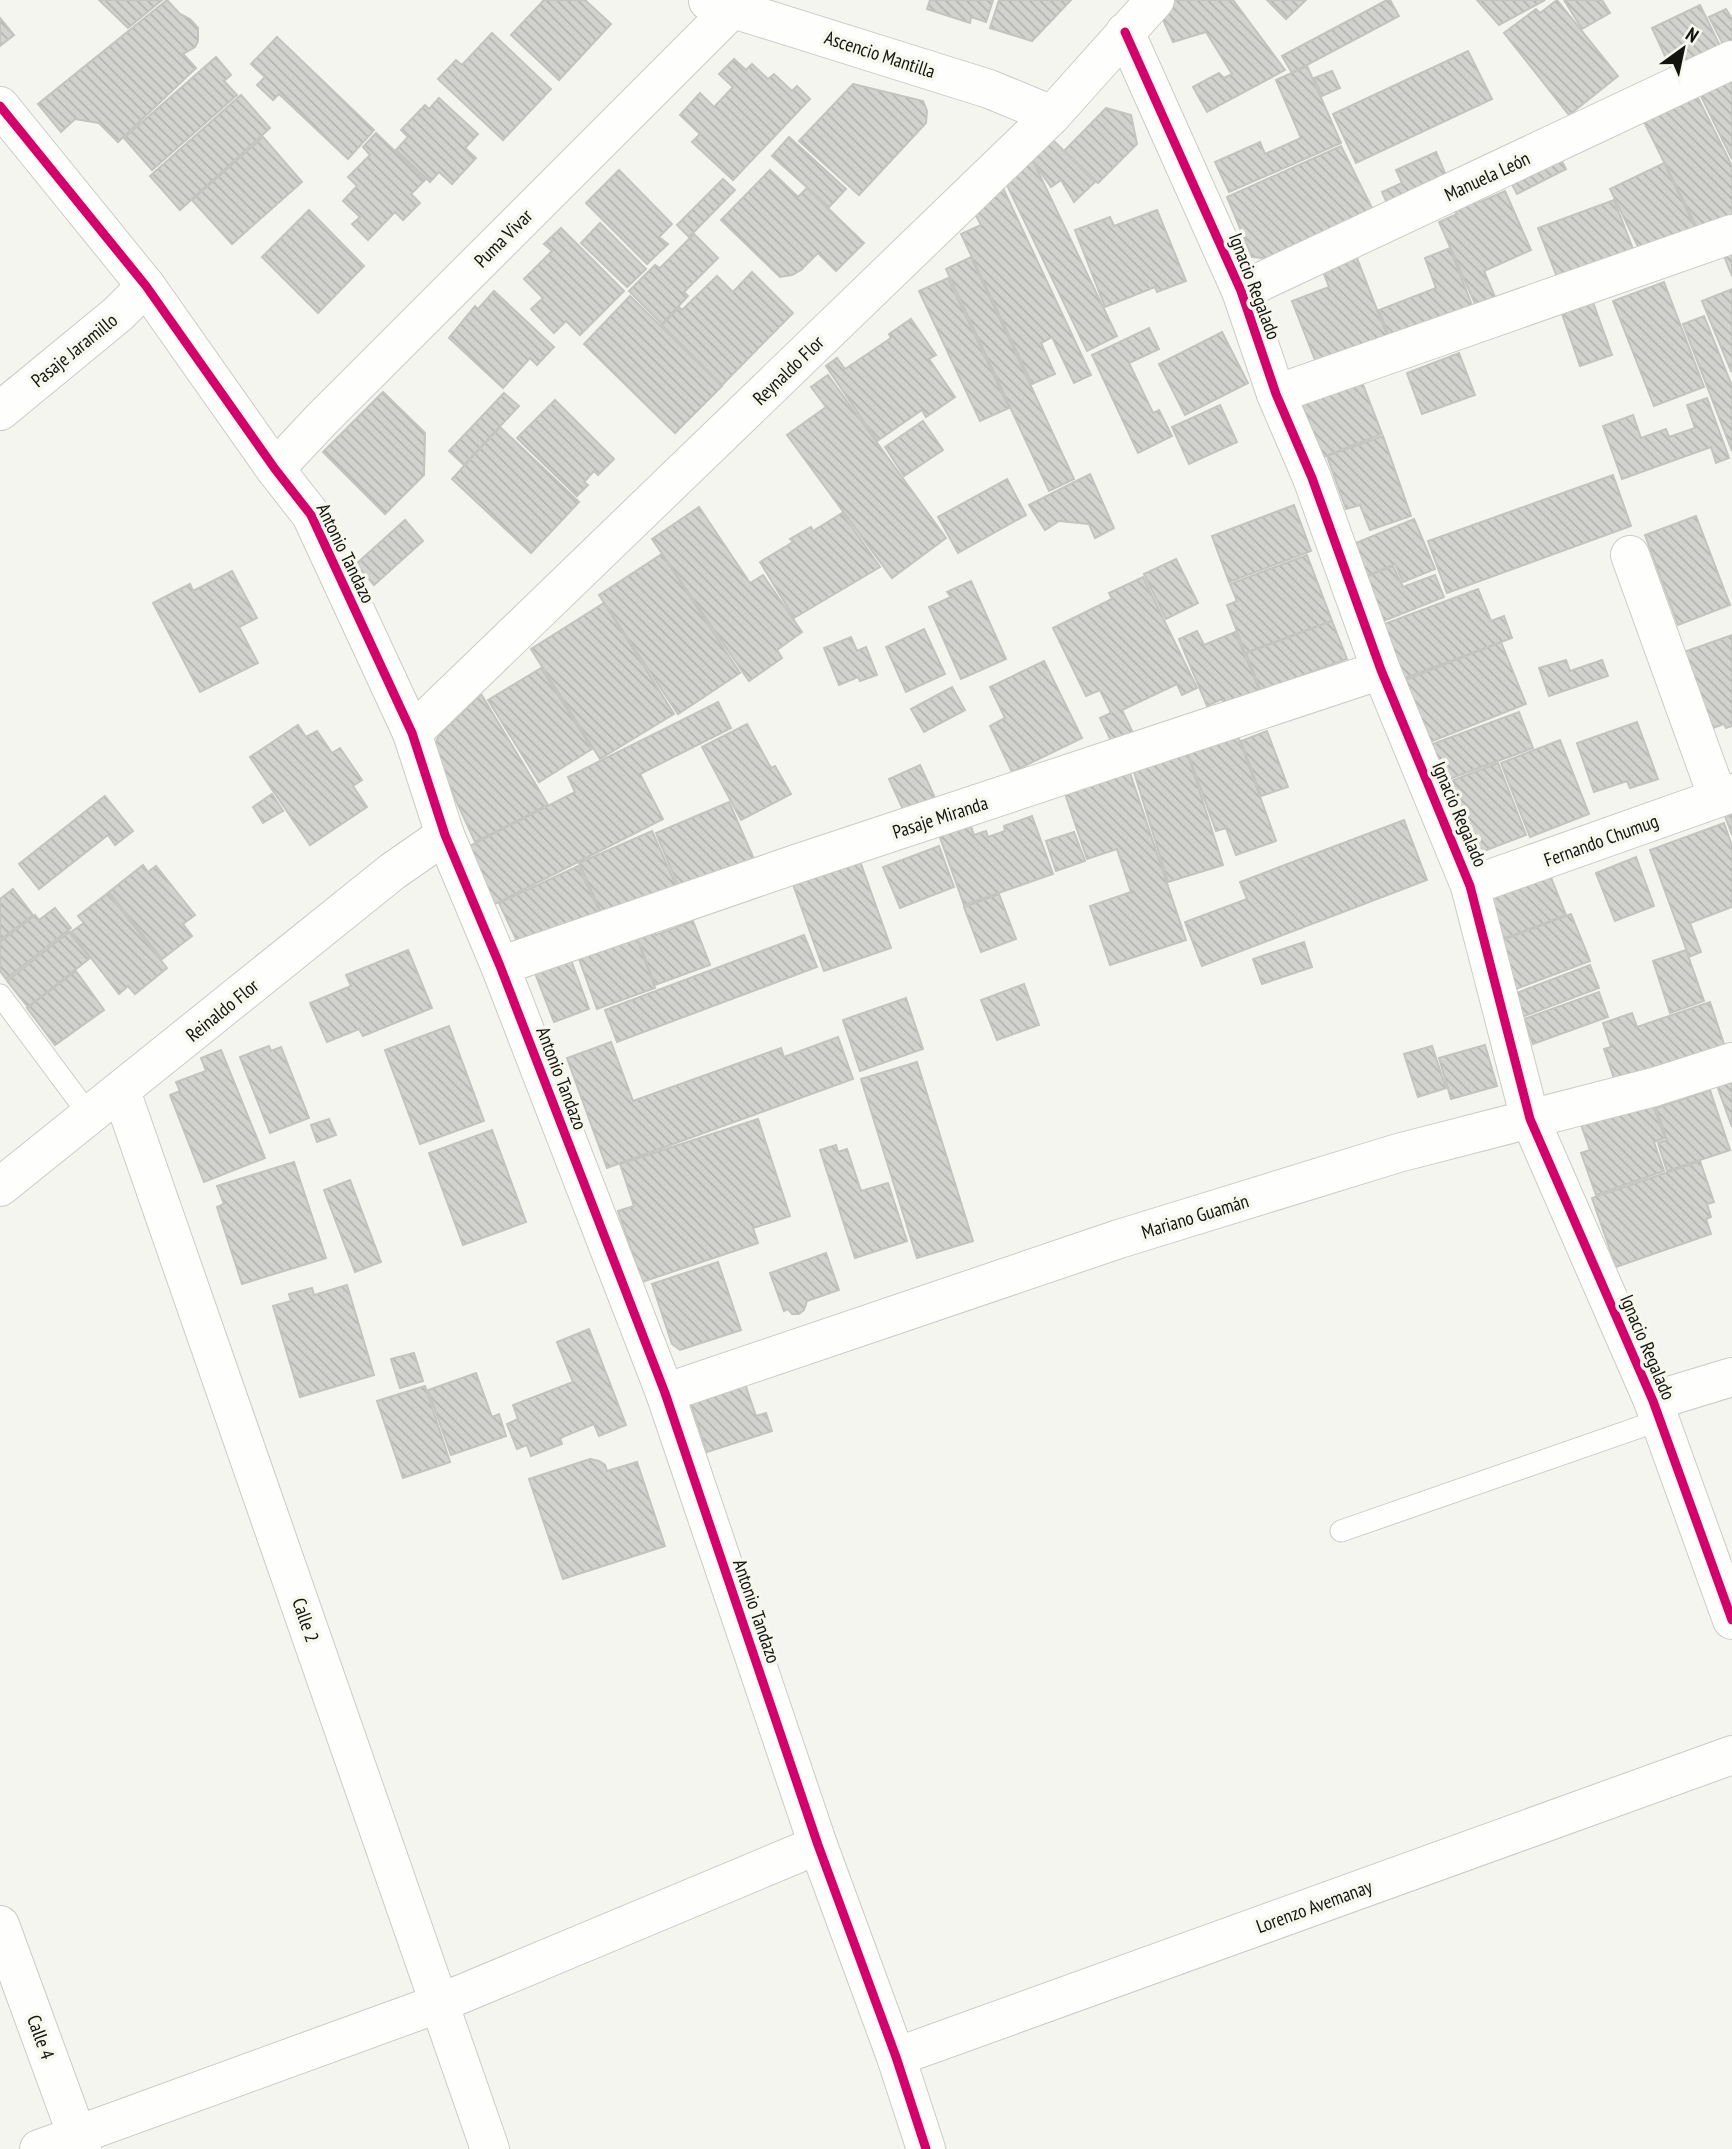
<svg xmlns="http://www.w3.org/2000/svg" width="1732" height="2149" viewBox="0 0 1732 2149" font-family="'PT Sans Narrow',sans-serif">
<defs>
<pattern id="building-back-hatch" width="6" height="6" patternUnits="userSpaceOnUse" patternTransform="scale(1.75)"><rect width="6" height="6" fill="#d2d3ce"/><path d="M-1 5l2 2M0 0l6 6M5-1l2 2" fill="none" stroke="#b3b4b0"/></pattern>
</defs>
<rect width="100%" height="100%" fill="#f5f5f0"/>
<g fill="url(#building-back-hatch)" stroke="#c3c4bf" stroke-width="2">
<polygon points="99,0 162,0 128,28"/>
<polygon points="167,0 180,14 190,19 198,28 198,41 195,47 183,54 196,68 118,142 99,123 75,119 61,132 38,104"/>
<polygon points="544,0 585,0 611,24 559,80 511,35"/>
<polygon points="930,0 993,0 986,22 971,17 970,23 927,9"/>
<polygon points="999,0 1071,0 1032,41 990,28"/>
<polygon points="1173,0 1233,0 1285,70 1207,112 1193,87 1219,73 1224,78 1232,74 1206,32 1173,42 1160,13"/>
<polygon points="1267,0 1306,0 1286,19"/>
<polygon points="1387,0 1390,0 1399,16 1292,73 1282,56"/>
<polygon points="1477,0 1545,0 1499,25"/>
<polygon points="1557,0 1618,76 1569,115 1504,33 1536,9 1540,13"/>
<polygon points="1564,0 1602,0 1610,13 1582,29"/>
<polygon points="1700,5 1720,46 1671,69 1652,28"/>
<polygon points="1726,9 1732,19 1732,47 1726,50 1709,17"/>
<polygon points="0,18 14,35 0,46"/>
<polygon points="492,33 551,89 503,140 438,79 456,60 462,65"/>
<polygon points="277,37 374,130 348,159 279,94 273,100 257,85 265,77 251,64"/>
<polygon points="1468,51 1492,99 1356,163 1333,114"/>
<polygon points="216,57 231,75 224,81 237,95 152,170 124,138"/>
<polygon points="734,59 746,70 752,64 768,79 774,74 792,91 797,86 810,99 733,180 692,142 700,134 680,115 700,93 714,107 733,87 719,74"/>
<polygon points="1307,66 1341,143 1229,192 1215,162 1260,142 1265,154 1301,138 1276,80"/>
<polygon points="1332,71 1340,88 1322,96 1314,78"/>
<polygon points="1732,74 1732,159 1698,90"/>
<polygon points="853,84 923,101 927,111 926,123 859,195 799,141"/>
<polygon points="1693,88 1732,166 1732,221 1701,236 1640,114"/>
<polygon points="241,95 270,128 180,210 150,176"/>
<polygon points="439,98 478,134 465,148 476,158 452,184 439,172 430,182 396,150 408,137 401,130 425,105 429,109"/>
<polygon points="1106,108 1131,115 1137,144 1098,183 1064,151"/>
<polygon points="376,133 425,180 411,194 420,203 403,220 395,212 368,240 352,224 360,217 343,201 357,186 348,177 370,155 363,147"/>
<polygon points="263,137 302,182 232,244 192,200"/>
<polygon points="789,137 846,189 829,207 772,156"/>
<polygon points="1050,137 1095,182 1074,202 1061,180 1051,187 1032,160 1036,157 1032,154"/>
<polygon points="1341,146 1375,214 1275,259 1252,257 1227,197"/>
<polygon points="1556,150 1566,169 1517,194 1507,175"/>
<polygon points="1436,152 1448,180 1388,205 1382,192 1402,183 1396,170"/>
<polygon points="1033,161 1117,336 1087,351 1005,181"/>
<polygon points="1664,163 1696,229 1642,255 1610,189"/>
<polygon points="619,170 672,224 659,237 668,244 647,264 586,203"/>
<polygon points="770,170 798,197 807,188 864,243 836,271 818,253 801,270 792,275 780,277 721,220"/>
<polygon points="723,179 735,190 689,237 677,225"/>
<polygon points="1002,186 1091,375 1074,383 1052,337 1041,343 1055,374 1032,384 961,234 981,225 974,212"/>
<polygon points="1505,191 1531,250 1484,271 1498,304 1479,313 1439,222 1457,214 1454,209 1478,199 1480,202"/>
<polygon points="1614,200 1633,249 1557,277 1538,228"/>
<polygon points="309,210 364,266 318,313 262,257"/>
<polygon points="1157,210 1186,281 1157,292 1155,287 1105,307 1075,230 1110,217 1114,226"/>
<polygon points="600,223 646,269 627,287 581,243"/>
<polygon points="561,228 624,291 580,335 566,321 554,333 531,309 543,298 524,279 552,251 544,244"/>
<polygon points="694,234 718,258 684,292 688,296 662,324 629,291 655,265 660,268"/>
<polygon points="1732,247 1732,276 1722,251"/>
<polygon points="1353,248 1388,338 1317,365 1292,301 1329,287 1319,261"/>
<polygon points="1450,248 1473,308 1390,339 1379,310 1436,288 1425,258"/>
<polygon points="971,257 1074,479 1049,491 946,269"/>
<polygon points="752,272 793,313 722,385 662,325 679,307 682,310 717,276 733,292"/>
<polygon points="948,278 1009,408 980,421 919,291"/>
<polygon points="1664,282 1704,387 1654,406 1613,301"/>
<polygon points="1732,289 1732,370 1731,371 1702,301"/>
<polygon points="494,291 554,347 537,365 530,358 503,388 449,338 475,306 478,309"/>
<polygon points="1590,294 1612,355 1580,366 1559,305"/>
<polygon points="630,296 722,386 675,433 584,344"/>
<polygon points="1704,316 1732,386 1732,451 1683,324"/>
<polygon points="911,319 936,355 929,359 955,397 926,417 922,410 877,441 826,366 837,358 845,369 891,338 889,334"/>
<polygon points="1149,328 1159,349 1129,363 1153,413 1159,410 1172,436 1138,453 1092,355"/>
<polygon points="1222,332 1248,383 1185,415 1159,364"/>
<polygon points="1459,353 1475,395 1422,414 1407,373"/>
<polygon points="1357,369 1382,434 1323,457 1297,392"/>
<polygon points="828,375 946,538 892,578 787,435 826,407 811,387"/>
<polygon points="383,392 425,433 424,475 385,514 323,452"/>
<polygon points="504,393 519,406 464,465 449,451"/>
<polygon points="1707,398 1729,458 1716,463 1711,447 1622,479 1603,426 1633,415 1641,438 1666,429 1669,437 1695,428 1687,405"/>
<polygon points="555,400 614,459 598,475 594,471 584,482 588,485 577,496 517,438"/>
<polygon points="1220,405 1237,442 1189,464 1172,427"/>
<polygon points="923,421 943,450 904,476 885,447"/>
<polygon points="500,427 579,502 531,553 452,479"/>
<polygon points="1383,436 1411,516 1370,530 1360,505 1346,509 1327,456"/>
<polygon points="1090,474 1114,528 1095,538 1089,524 1059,521 1045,530 1029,505"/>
<polygon points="1613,475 1631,526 1447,593 1428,541"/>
<polygon points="1007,479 1026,515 958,553 938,517"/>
<polygon points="1294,505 1311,551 1229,582 1212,536"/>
<polygon points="699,507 750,583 763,575 802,632 777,650 782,658 749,681 652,539"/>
<polygon points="842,513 880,567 794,618 760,562 793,542 790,539 811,527 813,531"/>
<polygon points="1696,516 1730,605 1678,625 1645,535"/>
<polygon points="1414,519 1435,569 1403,582 1395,564 1364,577 1351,545"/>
<polygon points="405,520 423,541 374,585 356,564"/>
<polygon points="662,554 740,673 678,714 599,595"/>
<polygon points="1307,555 1332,621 1245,653 1227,605 1237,601 1230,584"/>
<polygon points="1176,559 1198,603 1166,619 1144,574"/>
<polygon points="1393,566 1403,587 1435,575 1444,597 1381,622 1363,578"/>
<polygon points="232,571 257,618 239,627 258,663 200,692 153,603 190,584 193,591"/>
<polygon points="1143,577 1197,688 1182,695 1177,684 1122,710 1135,737 1114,747 1100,718 1111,713 1100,690 1086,696 1053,628 1112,599 1109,593"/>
<polygon points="971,581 1006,659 961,679 929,607 951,597 947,592"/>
<polygon points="1478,589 1491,621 1504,616 1512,638 1400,680 1379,626"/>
<polygon points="604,603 674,714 600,759 531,649"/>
<polygon points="1332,621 1347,659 1261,691 1246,653"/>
<polygon points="924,629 945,674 906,692 886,647"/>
<polygon points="1197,631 1204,645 1235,632 1262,696 1225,707 1222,699 1207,706 1179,639"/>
<polygon points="1732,635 1732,726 1726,728 1724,724 1702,732 1675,655"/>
<polygon points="851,637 857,651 866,647 877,675 860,681 858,677 839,685 824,648"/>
<polygon points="1501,642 1526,704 1425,744 1400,682"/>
<polygon points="1566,660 1570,671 1602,660 1608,676 1549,696 1539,668"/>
<polygon points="1044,661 1082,738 1012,772 990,726 1005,718 990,687"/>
<polygon points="541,668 592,749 539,782 488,700"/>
<polygon points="952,687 965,710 924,732 911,709"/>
<polygon points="481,694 548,805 475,842 437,759 436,742 439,735"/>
<polygon points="718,702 731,728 640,774 663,819 495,904 466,848 575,792 568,777"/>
<polygon points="1519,712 1533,748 1441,782 1427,746"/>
<polygon points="1637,722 1658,779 1630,788 1627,781 1594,792 1577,743"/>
<polygon points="747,724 771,768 775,766 791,794 741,820 702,747"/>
<polygon points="298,725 306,737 317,731 332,753 340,748 362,780 353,786 367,807 310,845 250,757"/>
<polygon points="1236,730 1276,841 1236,855 1226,828 1216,831 1186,748"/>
<polygon points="1267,731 1288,787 1261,796 1241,741"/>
<polygon points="1560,740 1589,814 1530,837 1501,763"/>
<polygon points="1184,742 1223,865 1168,882 1130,759"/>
<polygon points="1126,761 1186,940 1110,965 1090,906 1131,892 1117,849 1087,859 1061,782"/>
<polygon points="1498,763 1526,835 1471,856 1443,784"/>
<polygon points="920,765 936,800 905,814 889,779"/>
<polygon points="272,794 283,811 263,823 253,807"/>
<polygon points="105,796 133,831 115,845 108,835 39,889 19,864"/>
<polygon points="729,802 757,866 683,897 656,833"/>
<polygon points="1732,814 1732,835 1725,816"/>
<polygon points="967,815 974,835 986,831 988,837 1005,831 1004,826 1032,816 1053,874 964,905 936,826"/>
<polygon points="1404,820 1427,880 1202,966 1185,922 1247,899 1240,882"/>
<polygon points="1724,823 1732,846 1732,907 1690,923 1701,952 1689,957 1650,850"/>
<polygon points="652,831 679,892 606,923 579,863"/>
<polygon points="1074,832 1085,861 1056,871 1046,841"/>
<polygon points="939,846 954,887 900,908 883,867"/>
<polygon points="856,850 891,948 824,971 789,873"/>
<polygon points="1636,857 1654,906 1615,921 1596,873"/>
<polygon points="143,865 148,872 156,866 195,915 183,924 192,936 162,959 109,892"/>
<polygon points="578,866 603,919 524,956 499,903"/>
<polygon points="1550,875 1566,915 1498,941 1487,894"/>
<polygon points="13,889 33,915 0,940 0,899"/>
<polygon points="108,893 167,968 135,994 128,986 119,994 71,932 84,923 78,916"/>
<polygon points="999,894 1016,939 981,952 964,907"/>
<polygon points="55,908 71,928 6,979 0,971 0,942 35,915 39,920"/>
<polygon points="1571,914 1590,961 1513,990 1495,943"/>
<polygon points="693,921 710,965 655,985 637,937 654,931 656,935"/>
<polygon points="69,932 90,958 28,1007 7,981"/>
<polygon points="635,933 655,988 597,1009 574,945"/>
<polygon points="804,935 817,967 617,1042 605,1010"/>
<polygon points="1304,942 1312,967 1262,984 1253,959"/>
<polygon points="408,950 432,1008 363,1036 359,1029 327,1042 310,1003 351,986 346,975"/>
<polygon points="1686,950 1704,1001 1670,1013 1653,961"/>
<polygon points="571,960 589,1009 554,1022 535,973"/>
<polygon points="1590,965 1599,988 1522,1017 1514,994"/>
<polygon points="76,971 104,1010 55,1045 27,1008"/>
<polygon points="1024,984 1039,1025 997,1040 981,1000"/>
<polygon points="1599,992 1608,1017 1533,1044 1524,1019"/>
<polygon points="906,998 923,1049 860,1071 843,1020"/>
<polygon points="1710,1002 1729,1059 1620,1096 1604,1049 1611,1047 1603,1023 1632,1013 1637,1027"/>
<polygon points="449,1026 484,1121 420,1144 385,1050"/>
<polygon points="838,1037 853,1079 607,1168 567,1058 611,1042 633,1101 781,1048 784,1057"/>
<polygon points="1485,1045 1497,1086 1451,1099 1439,1058"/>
<polygon points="269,1046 271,1051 281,1047 309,1118 270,1133 240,1057"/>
<polygon points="1432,1046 1446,1088 1418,1097 1404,1054"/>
<polygon points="221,1050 265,1158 204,1182 170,1095 180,1091 176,1082 206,1071 201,1058"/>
<polygon points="917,1062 973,1241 917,1258 861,1079"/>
<polygon points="1732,1074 1732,1127 1715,1080"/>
<polygon points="1710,1090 1730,1150 1667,1171 1658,1143 1667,1140 1656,1108"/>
<polygon points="1650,1097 1665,1138 1654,1142 1664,1171 1596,1195 1581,1153 1590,1150 1580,1122"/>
<polygon points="329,1119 336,1135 317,1142 311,1125"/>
<polygon points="758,1119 790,1216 753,1228 758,1243 642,1282 618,1211 634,1206 620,1164"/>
<polygon points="492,1130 526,1222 463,1245 429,1153"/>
<polygon points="836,1145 838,1152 847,1149 861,1191 888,1183 907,1241 855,1258 820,1150"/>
<polygon points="1700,1161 1714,1202 1707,1204 1711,1217 1706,1219 1711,1234 1616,1267 1592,1198"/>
<polygon points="294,1162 326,1258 242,1284 217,1207 224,1204 217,1186"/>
<polygon points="350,1180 381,1262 355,1272 324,1190"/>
<polygon points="826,1253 839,1290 807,1301 804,1310 799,1314 792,1314 788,1309 784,1311 770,1273"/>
<polygon points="718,1262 741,1330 680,1350 672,1344 652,1284"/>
<polygon points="347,1285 374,1375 300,1397 273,1306 291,1301 289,1294 312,1288 314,1295"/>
<polygon points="589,1329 626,1425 599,1436 594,1424 560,1438 562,1444 531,1456 527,1445 517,1449 507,1424 518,1419 513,1405 573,1382 557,1342"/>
<polygon points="414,1353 423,1381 400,1388 391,1359"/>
<polygon points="476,1373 492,1417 499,1414 506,1436 451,1455 428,1390"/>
<polygon points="742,1375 756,1416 766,1413 772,1431 707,1452 687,1393"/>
<polygon points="425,1386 450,1462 403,1478 377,1401"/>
<polygon points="590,1459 599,1461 605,1465 607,1471 637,1462 665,1546 563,1579 529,1479"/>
</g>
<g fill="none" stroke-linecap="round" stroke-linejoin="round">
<g stroke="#cbcbc7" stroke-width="23">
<g id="lane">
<polyline points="0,995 90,1116"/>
<polyline points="1341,1531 1660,1420"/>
</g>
</g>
<g stroke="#cbcbc7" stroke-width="40">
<g id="street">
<polyline points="708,1 989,89 1052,115"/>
<polyline points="1125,32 1241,291 1276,394 1312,478 1381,670 1470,886 1530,1119 1653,1401 1732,1620"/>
<polyline points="0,106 146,286 275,469 311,515 412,733 445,835 500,966 665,1393 818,1845 896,2057 926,2149"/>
<polyline points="1241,291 1732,60"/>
<polyline points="1276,394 1732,234"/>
<polyline points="0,411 118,314 146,286"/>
<polyline points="275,469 320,421 733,8"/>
<polyline points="1630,555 1718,798"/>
<polyline points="412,733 1052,115 1155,0"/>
<polyline points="1470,886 1732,793"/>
<polyline points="500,966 796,864 1381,670"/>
<polyline points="121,1091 490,2149"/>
<polyline points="0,1187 393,871 445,835"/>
<polyline points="665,1393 1119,1239 1398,1153 1654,1087 1732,1062"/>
<polyline points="1653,1401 1732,1377"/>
<polyline points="0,1925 82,2149"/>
<polyline points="896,2057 1732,1755"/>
<polyline points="39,2149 440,2003 818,1845"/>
</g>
</g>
<use href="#lane" stroke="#fefefd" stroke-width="21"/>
<use href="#street" stroke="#fefefd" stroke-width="38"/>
<g stroke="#f6f8ed" stroke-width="13">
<g id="cycleway">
<polyline points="1125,32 1241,291 1276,394 1312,478 1381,670 1470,886 1530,1119 1653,1401 1732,1620"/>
<polyline points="0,106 146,286 275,469 311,515 412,733 445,835 500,966 665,1393 818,1845 896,2057 926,2149"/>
</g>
</g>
<use href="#cycleway" stroke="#d6006c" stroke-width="9"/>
</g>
<g text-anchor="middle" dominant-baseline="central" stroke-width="7" stroke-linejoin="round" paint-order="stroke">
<g font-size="19" fill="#131310" stroke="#f6f8ed">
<text transform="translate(880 54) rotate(18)">Ascencio Mantilla</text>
<text transform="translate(1487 176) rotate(-25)">Manuela León</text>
<text transform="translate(503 238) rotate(-45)">Puma Vivar</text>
<text transform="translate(1255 286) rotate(69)">Ignacio Regalado</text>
<text transform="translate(74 350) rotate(-39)">Pasaje Jaramillo</text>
<text transform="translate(788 370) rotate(-44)">Reynaldo Flor</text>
<text transform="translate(346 553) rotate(64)">Antonio Tandazo</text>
<text transform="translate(1460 814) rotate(67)">Ignacio Regalado</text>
<text transform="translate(940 817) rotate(-18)">Pasaje Miranda</text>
<text transform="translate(1601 840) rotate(-20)">Fernando Chumug</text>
<text transform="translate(222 1010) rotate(-39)">Reinaldo Flor</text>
<text transform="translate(562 1078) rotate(69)">Antonio Tandazo</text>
<text transform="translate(1195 1216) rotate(-17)">Mariano Guamán</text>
<text transform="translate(1648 1347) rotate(67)">Ignacio Regalado</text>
<text transform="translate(757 1611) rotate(71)">Antonio Tandazo</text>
<text transform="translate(306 1620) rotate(71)">Calle 2</text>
<text transform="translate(1314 1906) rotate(-20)">Lorenzo Avemanay</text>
<text transform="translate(41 2037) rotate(70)">Calle 4</text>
</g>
</g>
<g transform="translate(1683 49) rotate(33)" stroke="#f6f8ed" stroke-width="5" paint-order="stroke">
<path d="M0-5L12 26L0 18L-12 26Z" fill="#131310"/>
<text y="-10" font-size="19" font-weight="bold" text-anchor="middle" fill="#131310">N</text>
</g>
</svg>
